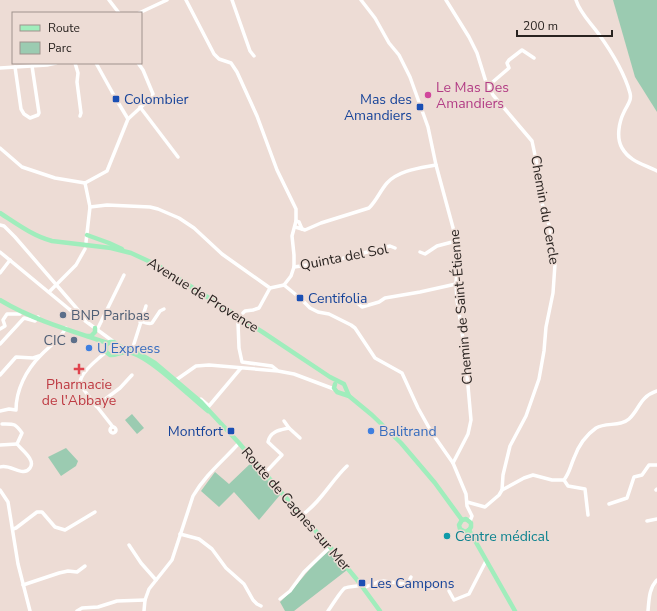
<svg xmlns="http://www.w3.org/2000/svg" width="657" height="611" viewBox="0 0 657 611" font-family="'Nunito Sans',sans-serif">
<rect width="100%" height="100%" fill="#eddcd5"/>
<g fill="#9bcbb1">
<polygon points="613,0 657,0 657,112 635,77"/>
<polygon points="132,414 144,428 137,434 125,420"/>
<polygon points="66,448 78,461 76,466 61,476 48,457"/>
<polygon points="252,462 280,495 259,520 234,492 219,507 201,491 215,472 229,484"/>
<path d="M329,551L347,570L294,611H285L280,602C298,586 310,565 329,551Z"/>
</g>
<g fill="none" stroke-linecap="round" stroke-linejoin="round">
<g stroke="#fff" stroke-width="3.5">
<polyline points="109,0 119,13"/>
<polyline points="186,0 214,54 219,59 231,63 237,72 257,116 277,170 296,209 296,221 292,236 294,255 294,267 291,276 284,285"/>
<polyline points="232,0 250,51 254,56"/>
<polyline points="361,0 375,18 389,43 399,55 410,77 428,127 436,165 455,235 458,251 456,284 457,300 465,352 471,420 468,434 453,463"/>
<polyline points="446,0 469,37 477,53 486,82 493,95 532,141 539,174 541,200 550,228 555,264 553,293 546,327 544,351 539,379 526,416 510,446 503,475 502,490 499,495 485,507 467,502"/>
<path d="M576,0C580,13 590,22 598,33C611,51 624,71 630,93C632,101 627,105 624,112C619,122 616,138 622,148C630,162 644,164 657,171"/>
<polyline points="139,13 167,0"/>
<polyline points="75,63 78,73 77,82 81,113 80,116"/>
<polyline points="96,63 116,99 128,119"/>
<polyline points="15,67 21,109 24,114 30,118 38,115 39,113 32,66"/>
<polyline points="0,68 47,65 56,63"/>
<polyline points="488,86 509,68 507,63 509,60 522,50 534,58"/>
<polyline points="140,107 178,157"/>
<polyline points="0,148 22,167 55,178 85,183"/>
<polyline points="85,183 107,171 128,119 152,97 153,94 143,70 138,63"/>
<polyline points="85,183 90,207 86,242"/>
<polyline points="90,207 107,205 150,207 158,209 179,218 194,228 222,254 270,288 284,285 300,298 310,308 318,312 329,314 351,325 355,328 375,358 402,373 418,408 432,433 453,463 466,494 467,506 472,516 470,521"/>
<polyline points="0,225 4,226 15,237 85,318"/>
<polyline points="295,227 302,229 299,222 296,221"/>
<path d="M302,229L305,230L321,223L369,208C377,200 380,191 387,183C399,170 421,168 436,165"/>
<polyline points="0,252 69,309 114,342"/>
<polyline points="420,252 425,254 437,246 456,241"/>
<polyline points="294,267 329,262 390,246 395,248"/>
<polyline points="0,273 10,260"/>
<polyline points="49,292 76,265 85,249"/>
<polyline points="354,300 362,307 379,302 385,298 420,292 456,284"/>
<polyline points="243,313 245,311 253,310 259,308 270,288"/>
<path d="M140,322C145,321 148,325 152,323L160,311L164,309"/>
<polyline points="238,323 239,348 242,362 272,366 277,370"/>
<polyline points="0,329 5,326 3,320 7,314 20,314 21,311"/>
<polyline points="97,330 124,275"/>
<polyline points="0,344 24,318 35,321 38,317"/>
<polyline points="132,350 146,306"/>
<path d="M106,352C98,359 78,374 80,385L113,427"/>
<polyline points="0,375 16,357 33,358 39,356"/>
<polyline points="176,380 196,366 209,365 278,371 294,374 334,389"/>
<polyline points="200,400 201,399 209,406 241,368"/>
<polyline points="96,406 120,388 132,375"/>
<path d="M0,411L9,409L16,410C16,390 26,370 41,355C49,347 60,339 66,328"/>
<polyline points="284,421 289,428"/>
<circle cx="113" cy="430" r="3"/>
<polyline points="0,445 17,444"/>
<path d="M0,467C10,463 23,478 30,468C36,460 22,450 17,444L22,433C15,423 14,424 2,424"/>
<path d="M265,473L282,455L268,442C270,431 280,430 289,428L300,438"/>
<polyline points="564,480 568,486 585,489 588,515"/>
<polyline points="0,490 8,502 18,564 30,611"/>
<path d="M502,490L524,478L533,475L552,480H564C570,472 570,467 574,458C578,447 586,435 596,428C606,422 620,427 629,419C640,409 639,397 657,391"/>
<polyline points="656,490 657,489"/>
<polyline points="609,504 627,498 634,477 642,475 649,465 657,465"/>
<path d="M302,515C321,502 331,481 347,466"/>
<polyline points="647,521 657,519"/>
<polyline points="13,529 16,528 37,512 42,512 55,527 65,530 95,512"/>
<polyline points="180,534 199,539 212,549 226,568 244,584 253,600 257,604 261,606"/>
<polyline points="129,545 141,563 156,580"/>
<polyline points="405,583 409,581 411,577"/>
<polyline points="23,585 59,573 68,571 77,572 85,566"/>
<polyline points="363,588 378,582 383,581 434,588"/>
<polyline points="449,591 454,600 469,594 486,561"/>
<polyline points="280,599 290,591 304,572 330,547"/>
<polyline points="77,611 82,608 98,607 117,601 145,600"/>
<path d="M144,611L145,600L149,589L172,560L193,496C205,475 224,460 239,443"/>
<path d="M328,611C331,607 342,589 345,588C350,586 356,587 361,585"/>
<path d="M648,611C649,600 649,588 657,580"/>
</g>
<g stroke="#a0edbc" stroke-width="4.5">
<path d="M0,213C17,224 33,236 52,241L111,248L131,253L157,265L264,333L330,377L344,384L349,396"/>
<polyline points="87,235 109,243 122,249"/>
<path d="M0,300C33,320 72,331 108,343"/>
<polyline points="87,336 91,336 95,332 95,328"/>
<polyline points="335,384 334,388 337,392 349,396 372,415 401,443 435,483 462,520"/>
<path d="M208,411C190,397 149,355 128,352C121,351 116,356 110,355L106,352V345L110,342H114L119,346L140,354L155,363L201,402L239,443L280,491L330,547L358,581L380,611"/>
<polyline points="462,520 459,525 460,529 465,532 469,530"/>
<polyline points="462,520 466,519 471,523 471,527 469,530"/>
<polyline points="469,530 515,611"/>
</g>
</g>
<circle fill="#d1479c" stroke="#eddcd5" stroke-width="1.5" cx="428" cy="95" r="4"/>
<g fill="#1a4fb4" stroke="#eddcd5" stroke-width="1.5">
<rect x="112" y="95" width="8" height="8" rx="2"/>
<rect x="416" y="103" width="8" height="8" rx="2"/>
<rect x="296" y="294" width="8" height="8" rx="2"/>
<rect x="227" y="427" width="8" height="8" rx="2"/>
<rect x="358" y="579" width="8" height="8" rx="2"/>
</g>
<g fill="#5c6f8a" stroke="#eddcd5" stroke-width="1.5">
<circle cx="63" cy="315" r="4"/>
<circle cx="74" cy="340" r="4"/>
</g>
<g fill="#3f7fe0" stroke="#eddcd5" stroke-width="1.5">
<circle cx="89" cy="348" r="4"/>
<circle cx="371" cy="431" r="4"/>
</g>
<path fill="#e0444e" stroke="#eddcd5" stroke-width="1.5" d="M77 363h4v4h4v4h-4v4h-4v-4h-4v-4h4z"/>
<circle fill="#0f9aa8" stroke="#eddcd5" stroke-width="1.5" cx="447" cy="536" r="4"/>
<g text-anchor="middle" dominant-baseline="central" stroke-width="3" stroke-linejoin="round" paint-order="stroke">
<g font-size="14" fill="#b23c85" stroke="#eddcd5" text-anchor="start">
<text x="436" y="87">Le Mas Des<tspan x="436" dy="16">Amandiers</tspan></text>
</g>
<g font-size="14" fill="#164399" stroke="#eddcd5" text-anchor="start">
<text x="124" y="99">Colombier</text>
<text x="412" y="99" text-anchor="end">Mas des<tspan x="412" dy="16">Amandiers</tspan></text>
<text x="308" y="298">Centifolia</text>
<text x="223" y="431" text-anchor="end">Montfort</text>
<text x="370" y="583">Les Campons</text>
</g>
<g font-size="14" fill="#292320" stroke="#eddcd5">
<text transform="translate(545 210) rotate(80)">Chemin du Cercle</text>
<text transform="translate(344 257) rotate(-11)">Quinta del Sol</text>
<text transform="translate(203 295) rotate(32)">Avenue de Provence</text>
<text transform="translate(461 307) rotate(-95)">Chemin de Saint-Étienne</text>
<text transform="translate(296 509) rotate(49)">Route de Cagnes sur Mer</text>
</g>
<g font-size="14" fill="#4e5e75" stroke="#eddcd5" text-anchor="start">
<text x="71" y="315">BNP Paribas</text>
<text x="66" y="340" text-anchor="end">CIC</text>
</g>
<g font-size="14" fill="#366cbe" stroke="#eddcd5" text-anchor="start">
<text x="97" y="348">U Express</text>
<text x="379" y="431">Balitrand</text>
</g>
<g font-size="14" fill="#be3a42" stroke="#eddcd5">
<text x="79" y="384">Pharmacie<tspan x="79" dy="16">de l'Abbaye</tspan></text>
</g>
<g font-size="14" fill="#0d838f" stroke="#eddcd5" text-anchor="start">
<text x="455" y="536">Centre médical</text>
</g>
</g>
<rect x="12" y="12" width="130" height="52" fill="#eddcd5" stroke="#9f928d"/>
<rect x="20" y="25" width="20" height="6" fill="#a0edbc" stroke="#9f928d"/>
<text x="48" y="32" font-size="12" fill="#292320">Route</text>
<rect x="20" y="42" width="20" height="12" fill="#9bcbb1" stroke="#9f928d"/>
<text x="48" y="52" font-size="12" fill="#292320">Parc</text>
<path d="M517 30v6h95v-6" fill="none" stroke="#292320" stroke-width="2"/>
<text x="523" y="30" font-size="12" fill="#292320" stroke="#eddcd5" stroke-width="3" paint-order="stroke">200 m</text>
</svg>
